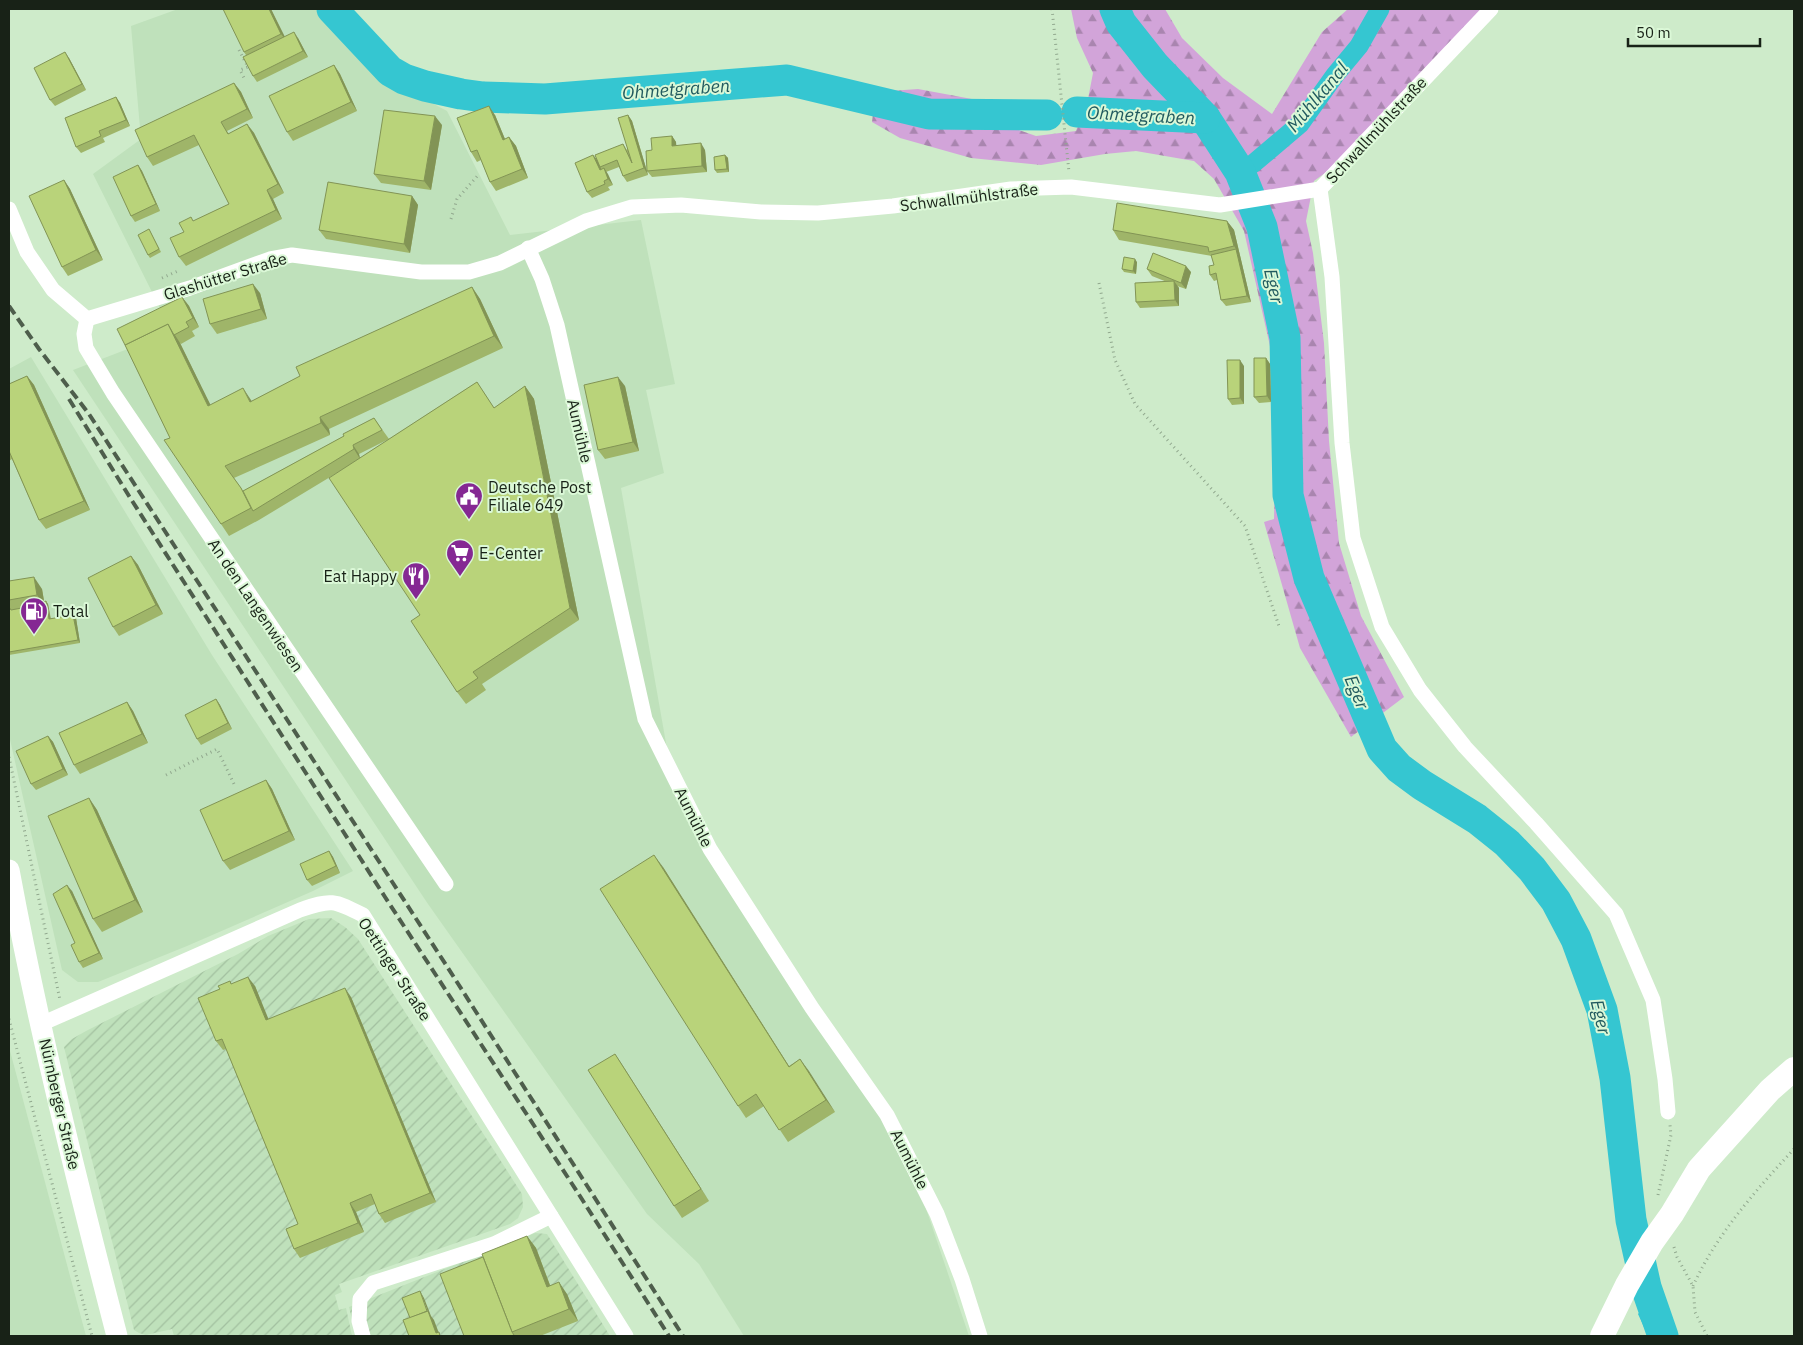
<svg xmlns="http://www.w3.org/2000/svg" width="1803" height="1345" viewBox="0 0 1803 1345" font-family="'IBM Plex Sans',sans-serif">
<defs>
<pattern id="industrial-furrows" width="10" height="10" patternUnits="userSpaceOnUse" patternTransform="scale(1.25)"><rect width="10" height="10" fill="#bfe1bb"/><path d="M-1 1l2-2M0 10L10 0M9 11l2-2" fill="none" stroke="#a3c1a0"/></pattern>
<pattern id="forest-firs" width="22" height="20" patternUnits="userSpaceOnUse" patternTransform="scale(1.25)"><rect width="22" height="20" fill="#d2a4d9"/><path d="M5 1l3.5 6h-7zM16 11l3.5 6h-7z" fill="#a985af"/></pattern>
<pattern id="water-ripples" width="26" height="14" patternUnits="userSpaceOnUse" patternTransform="scale(1.25)"><rect width="26" height="14" fill="#35c6d1"/><path d="M2 4q2-2 4 0t4 0M15 11q2-2 4 0t4 0" fill="none" stroke="#2eaab3"/></pattern>
</defs>
<rect width="100%" height="100%" fill="#ceebca"/>
<g fill="#bfe1bb">
<polygon points="178,9 318,9 368,49 396,84 447,111 510,235 641,220 675,384 646,390 664,473 621,488 675,794 912,1167 969,1336 744,1336 699,1264 647,1214 428,904 73,370 172,332 93,174 141,139 131,26"/>
<polygon points="31,357 212,655 353,871 313,891 187,946 98,982 78,982 62,970 9,735 9,369"/>
<polygon points="9,1047 86,1336 9,1336"/>
</g>
<g fill="url(#industrial-furrows)">
<polygon points="331,918 345,927 358,939 522,1194 523,1207 518,1218 510,1224 339,1284 342,1292 335,1295 339,1310 346,1308 352,1336 174,1336 172,1329 146,1335 139,1333 134,1330 64,1047 72,1039 86,1031 238,954 268,936 309,919"/>
<polygon points="535,1233 547,1234 610,1336 356,1336 349,1307"/>
</g>
<polygon fill="url(#forest-firs)" points="1071,9 1165,9 1182,38 1223,78 1272,114 1322,32 1348,9 1484,9 1347,157 1314,181 1306,221 1313,253 1324,343 1329,441 1339,543 1361,616 1404,697 1351,737 1300,648 1264,522 1274,519 1277,377 1244,231 1214,179 1194,161 1136,151 1105,154 1041,165 971,158 900,138 872,122 875,97 890,91 918,89 972,99 1013,128 1036,136 1076,131 1088,99 1093,73 1077,38"/>
<polygon fill="url(#water-ripples)" points="1658,1291 1676,1336 1648,1336 1638,1314"/>
<g fill="none" stroke-linecap="round" stroke-linejoin="round">
<polyline stroke="#35c6d1" stroke-width="19" points="1240,172 1254,163 1300,124 1335,75 1359,46 1380,9"/>
<g stroke="#35c6d1" stroke-width="31">
<polyline points="332,9 390,71 404,79 425,86 461,94 483,97 545,99 787,80 929,114 1047,115"/>
<polyline points="1115,9 1121,23 1155,66 1205,118 1240,172 1262,227 1285,338 1288,495 1309,578 1382,749 1399,768 1422,785 1477,819 1507,843 1532,869 1556,901 1576,939 1602,1010 1615,1078 1631,1220 1646,1287 1663,1336"/>
<polyline points="1077,112 1205,118"/>
</g>
<g stroke="#91a88e" stroke-width="3" stroke-dasharray="1 4" stroke-linecap="butt">
<polyline points="1052,9 1069,172"/>
<polyline points="239,50 248,67 240,70 244,78"/>
<polyline points="451,219 457,199 479,174"/>
<polyline points="162,278 178,271"/>
<polyline points="1099,283 1115,360 1135,404 1245,526 1280,629"/>
<polyline points="9,757 60,1000"/>
<polyline points="166,775 217,749 235,786"/>
<polyline points="9,1019 92,1336"/>
<polyline points="1658,1195 1671,1135 1670,1125"/>
<polyline points="1674,1247 1677,1257 1693,1286 1695,1312 1707,1336"/>
<path d="M1693,1286C1716,1235 1756,1190 1794,1149"/>
</g>
<g stroke="#fff" stroke-width="15">
<polyline points="1320,189 1332,277 1342,443 1353,538 1382,627 1420,690 1465,747 1536,823 1616,914 1653,1000 1665,1079 1668,1112"/>
<polyline points="9,209 27,252 53,290 87,319 190,288 270,259 292,255 421,272 469,272 500,263 586,221 632,207 681,205 761,212 818,213 893,206 1011,189 1071,187 1220,205 1320,189 1491,9"/>
<polyline points="528,248 542,279 557,325 645,719 710,849 812,1008 887,1115 937,1214 962,1279 980,1336"/>
<polyline points="87,319 84,334 86,348 113,393 446,884"/>
<path d="M41,1024L300,910C331,899 334,900 363,915L626,1336"/>
<polyline points="363,1336 359,1321 360,1299 373,1283 494,1244 551,1216"/>
</g>
<path stroke="#fff" stroke-width="21" d="M9,870C38,1027 77,1182 117,1336"/>
<polyline stroke="#fff" stroke-width="24" points="1602,1336 1627,1285 1652,1242 1672,1214 1699,1169 1770,1090 1794,1069"/>
<g stroke="#4e5e4c" stroke-width="4" stroke-dasharray="10 5" stroke-linecap="butt">
<polyline points="9,306 39,349 89,414 448,968 683,1336"/>
<polyline points="69,399 129,496 385,897 578,1193 669,1336"/>
</g>
</g>
<g fill="#9fb569">
<polygon points="271,9 284,37 298,38 308,57 257,82 253,76 246,55 244,52"/>
<polygon points="69,58 86,90 55,106 50,100"/>
<polygon points="334,65 340,74 357,111 293,141 287,132"/>
<polygon points="234,83 241,92 253,118 227,131 229,134 247,124 254,133 284,193 273,199 282,219 186,266 179,257 184,232 194,221 229,204 199,145 153,166 147,157"/>
<polygon points="116,97 120,103 130,126 103,138 105,142 81,153 76,147"/>
<polygon points="495,115 505,139 509,137 516,146 528,178 496,191 490,182 481,160 477,162 471,152"/>
<polygon points="628,115 632,121 647,171 652,150 672,136 676,142 676,146 705,150 707,172 652,177 647,171 648,175 627,182 623,176 619,167 606,172 613,185 608,187 610,190 592,198 587,192 593,155 598,161 623,144 627,150"/>
<polygon points="442,125 431,190 381,183 374,174"/>
<polygon points="725,155 728,158 729,172 717,173 715,170"/>
<polygon points="138,165 142,171 160,211 135,222 131,216"/>
<polygon points="64,180 70,189 103,260 68,276 62,267"/>
<polygon points="412,196 418,205 410,253 326,239 319,230"/>
<polygon points="1227,221 1234,230 1251,302 1226,306 1221,300 1217,280 1214,281 1210,275 1214,265 1212,256 1119,240 1113,230"/>
<polygon points="149,229 161,252 150,258 148,255"/>
<polygon points="1137,262 1136,274 1124,272 1122,269"/>
<polygon points="1147,269 1191,272 1186,289 1177,286 1179,288 1179,306 1140,308 1136,302 1167,282 1152,276"/>
<polygon points="472,287 480,299 503,348 329,429 330,435 234,478 243,491 344,436 374,418 389,439 359,454 360,458 477,382 494,408 525,386 534,399 579,620 482,684 486,690 466,704 457,692 420,615 350,465 259,520 229,536 221,524 170,438 125,345 182,297 189,306 199,327 192,331 195,336 181,344 180,343 210,405 252,401"/>
<polygon points="260,293 267,319 217,334 210,324"/>
<polygon points="1266,358 1270,364 1271,402 1259,403 1254,397"/>
<polygon points="1244,366 1244,404 1232,405 1228,399"/>
<polygon points="27,376 34,385 90,510 46,529 39,520 12,459 9,461 9,384"/>
<polygon points="625,386 639,451 605,459 598,450"/>
<polygon points="131,556 138,565 163,614 119,636 113,627"/>
<polygon points="9,581 42,589 44,601 48,604 51,619 76,618 80,643 9,655"/>
<polygon points="216,699 220,705 232,729 201,745 197,739"/>
<polygon points="127,702 133,711 148,743 80,774 74,765"/>
<polygon points="48,736 53,742 68,775 36,790 31,784"/>
<polygon points="266,780 272,789 295,840 230,870 223,861"/>
<polygon points="89,798 97,810 143,912 102,932 93,919"/>
<polygon points="329,851 333,857 340,873 312,886 307,880"/>
<polygon points="663,867 789,1066 800,1059 835,1112 788,1142 764,1106 746,1118 738,1106"/>
<polygon points="72,891 103,959 83,968 79,962 75,943"/>
<polygon points="232,984 255,986 268,1020 351,997 436,1202 385,1223 379,1214 375,1204 356,1212 364,1232 300,1258 294,1249 298,1224 226,1049 223,1050 216,1041"/>
<polygon points="615,1054 709,1201 682,1218 674,1206"/>
<polygon points="527,1236 536,1248 550,1285 567,1294 578,1321 540,1336 464,1336 483,1257"/>
</g>
<g fill="#829455">
<polygon points="269,9 271,9 288,43 281,34"/>
<polygon points="294,32 298,38 308,57 303,51"/>
<polygon points="65,52 69,58 86,90 82,84"/>
<polygon points="334,65 340,74 357,111 351,102"/>
<polygon points="234,83 241,92 253,118 247,109"/>
<polygon points="116,97 120,103 130,126 126,120"/>
<polygon points="489,106 495,115 509,149 503,140"/>
<polygon points="628,115 632,121 648,175 644,168"/>
<polygon points="435,116 442,125 431,190 424,181"/>
<polygon points="247,124 254,133 284,193 278,184"/>
<polygon points="672,136 676,142 677,152 672,146"/>
<polygon points="509,137 516,146 528,178 522,169"/>
<polygon points="701,143 705,150 707,172 702,166"/>
<polygon points="593,155 598,161 604,176 600,170"/>
<polygon points="725,155 728,158 729,172 727,169"/>
<polygon points="138,165 142,171 160,211 156,204"/>
<polygon points="604,168 608,174 613,185 608,179"/>
<polygon points="64,180 70,189 103,260 96,250"/>
<polygon points="267,190 273,199 282,219 276,210"/>
<polygon points="412,196 418,205 410,253 404,244"/>
<polygon points="1227,221 1234,230 1251,302 1247,296 1236,249 1234,246"/>
<polygon points="1135,259 1137,262 1136,274 1133,271"/>
<polygon points="1186,266 1191,272 1186,289 1181,283"/>
<polygon points="1174,281 1179,288 1179,306 1175,300"/>
<polygon points="253,284 260,293 267,319 261,309"/>
<polygon points="472,287 480,299 503,348 494,336"/>
<polygon points="182,297 189,306 199,327 193,318"/>
<polygon points="168,324 180,343 217,418 208,406"/>
<polygon points="1266,358 1270,364 1271,402 1267,396"/>
<polygon points="1240,360 1244,366 1244,404 1240,398"/>
<polygon points="27,376 34,385 90,510 84,501"/>
<polygon points="618,377 625,386 639,451 633,442"/>
<polygon points="525,386 534,399 579,620 570,608"/>
<polygon points="243,388 251,400 258,414 250,402"/>
<polygon points="320,417 329,429 330,435 321,423"/>
<polygon points="353,445 359,454 360,459 354,449"/>
<polygon points="131,556 138,565 163,614 156,605"/>
<polygon points="34,577 42,589 45,607 37,595"/>
<polygon points="46,601 48,604 51,622 49,619"/>
<polygon points="73,615 76,618 80,643 78,640"/>
<polygon points="216,699 220,705 232,729 228,723"/>
<polygon points="127,702 133,711 148,743 142,734"/>
<polygon points="48,736 53,742 68,775 63,769"/>
<polygon points="266,780 272,789 295,840 289,831"/>
<polygon points="89,798 97,810 143,912 135,900"/>
<polygon points="329,851 333,857 340,873 336,866"/>
<polygon points="654,855 663,867 797,1079 789,1067"/>
<polygon points="67,885 72,891 103,959 99,953"/>
<polygon points="248,977 255,986 273,1030 266,1020"/>
<polygon points="345,988 351,997 436,1202 430,1193"/>
<polygon points="615,1054 623,1066 709,1201 701,1189"/>
<polygon points="800,1059 809,1071 835,1112 826,1100"/>
<polygon points="350,1203 356,1212 364,1232 358,1223"/>
<polygon points="527,1236 536,1248 555,1299 547,1287"/>
<polygon points="559,1282 567,1294 578,1321 569,1309"/>
<polygon points="420,1291 424,1298 431,1316 434,1320 440,1336 436,1333"/>
</g>
<g fill="#b9d37a" stroke="#829455">
<polygon points="223,9 269,9 281,34 244,52"/>
<polygon points="294,32 303,51 253,76 243,57"/>
<polygon points="65,52 82,84 50,100 34,68"/>
<polygon points="334,65 351,102 287,132 269,96"/>
<polygon points="234,83 247,109 221,122 228,134 247,124 278,184 267,190 276,210 179,257 170,238 184,232 179,223 191,217 193,221 229,204 194,135 147,157 135,130"/>
<polygon points="116,97 126,120 99,131 101,136 76,147 65,118"/>
<polygon points="489,106 503,140 509,137 522,169 490,182 477,150 471,152 457,118"/>
<polygon points="384,110 435,116 424,181 374,174"/>
<polygon points="628,115 644,168 623,176 617,160 600,167 595,155 623,144 632,163 618,118"/>
<polygon points="672,136 672,146 701,143 702,166 647,171 646,151 652,150 651,138"/>
<polygon points="593,155 600,170 604,168 608,179 604,181 605,184 587,192 575,163"/>
<polygon points="725,155 727,169 715,170 714,157"/>
<polygon points="138,165 156,204 131,216 113,177"/>
<polygon points="64,180 96,250 62,267 29,196"/>
<polygon points="328,182 412,196 404,244 319,230"/>
<polygon points="1117,203 1227,221 1234,246 1209,252 1208,247 1113,230"/>
<polygon points="149,229 159,249 148,255 138,235"/>
<polygon points="1236,249 1247,296 1221,300 1216,273 1210,275 1209,266 1214,265 1211,255"/>
<polygon points="1153,253 1186,266 1181,283 1147,269"/>
<polygon points="1124,257 1135,259 1133,271 1122,269"/>
<polygon points="1174,281 1175,300 1136,302 1135,283"/>
<polygon points="253,284 261,309 210,324 203,299"/>
<polygon points="472,287 494,336 320,417 321,423 225,466 241,488 251,508 221,524 164,440 170,438 125,345 168,324 208,406 243,388 250,402 300,376 296,367"/>
<polygon points="182,297 193,318 186,322 189,327 174,335 168,324 125,345 117,329"/>
<polygon points="1254,358 1266,358 1267,396 1254,397"/>
<polygon points="1227,360 1240,360 1240,398 1228,399"/>
<polygon points="27,376 84,501 39,520 9,451 9,384"/>
<polygon points="618,377 633,442 598,450 584,385"/>
<polygon points="477,382 494,408 525,386 570,608 473,672 478,678 457,692 411,621 420,615 329,478"/>
<polygon points="374,418 382,430 353,445 354,449 253,511 243,491 344,436 343,434"/>
<polygon points="131,556 156,605 113,627 88,578"/>
<polygon points="34,577 37,595 9,600 9,581"/>
<polygon points="46,601 49,619 73,615 78,640 9,652 9,607 11,610 43,604 43,602"/>
<polygon points="216,699 228,723 197,739 185,715"/>
<polygon points="127,702 142,734 74,765 59,733"/>
<polygon points="48,736 63,769 31,784 16,751"/>
<polygon points="266,780 289,831 223,861 200,810"/>
<polygon points="89,798 135,900 93,919 48,816"/>
<polygon points="329,851 336,866 307,880 300,864"/>
<polygon points="654,855 789,1067 800,1059 826,1100 779,1130 756,1094 738,1106 600,889"/>
<polygon points="67,885 99,953 79,962 71,945 75,943 53,894"/>
<polygon points="248,977 266,1020 345,988 430,1193 379,1214 371,1194 350,1203 358,1223 294,1249 286,1229 298,1224 222,1039 216,1041 198,998 220,989 218,986 230,981 231,984"/>
<polygon points="615,1054 701,1189 674,1206 588,1070"/>
<polygon points="527,1236 547,1287 559,1282 569,1309 512,1332 482,1254"/>
<polygon points="483,1257 512,1332 514,1335 510,1336 464,1336 440,1274"/>
<polygon points="420,1291 427,1311 410,1318 402,1298"/>
<polygon points="428,1311 436,1333 439,1332 440,1336 409,1336 403,1320"/>
</g>
<defs>
<g id="civic-pin" transform="scale(1.4375)"><path d="M0 17L-7.5 6A9.5 9.5 0 1 1 7.5 6Z" fill="#852893" stroke="#dbf8d7"/><path d="M-.6-6.5H3V-4.5H.6V-3L4-1V1h2V6H-6V1h2V-1L-.6-3ZM-1.2 2.5V6h2.4V2.5Z" fill="#fff"/></g>
<g id="supermarket-pin" transform="scale(1.4375)"><path d="M0 17L-7.5 6A9.5 9.5 0 1 1 7.5 6Z" fill="#852893" stroke="#dbf8d7"/><path d="M-6-5.5h2.5l.6 2H6L4.5 2H-2.5L-4.4-4H-6ZM-1.5 3.2a1.3 1.3 0 1 0 .1 0ZM3 3.2a1.3 1.3 0 1 0 .1 0Z" fill="#fff"/></g>
<g id="restaurant-pin" transform="scale(1.4375)"><path d="M0 17L-7.5 6A9.5 9.5 0 1 1 7.5 6Z" fill="#852893" stroke="#dbf8d7"/><path d="M-5-6h1v4h1v-4h1v4h1v-4h1v5L-1.5 .5V6h-2V.5L-5-1ZM5-6V6H3V1.5H1.5Q1.5-4 5-6Z" fill="#fff"/></g>
<g id="fuel-pin" transform="scale(1.4375)"><path d="M0 17L-7.5 6A9.5 9.5 0 1 1 7.5 6Z" fill="#852893" stroke="#dbf8d7"/><path d="M-5.5-6h7V0h2V4h1.3V-2.5L3-4.5l.8-.8L6-3V5H2.5V1h-1V6h-7ZM-4.2-4.7v3.2H.2V-4.7Z" fill="#fff"/></g>
</defs>
<g fill-rule="evenodd">
<use href="#civic-pin" x="469" y="496"/>
<use href="#supermarket-pin" x="460" y="553"/>
<use href="#restaurant-pin" x="416" y="576"/>
<use href="#fuel-pin" x="34" y="611"/>
</g>
<g text-anchor="middle" dominant-baseline="central" stroke-width="4" stroke-linejoin="round" paint-order="stroke">
<g font-size="16" fill="#182217" stroke="#dbf8d7">
<text transform="translate(1376 130) rotate(-47)">Schwallmühlstraße</text>
<text transform="translate(969 197) rotate(-7)">Schwallmühlstraße</text>
<text transform="translate(225 276) rotate(-17)">Glashütter Straße</text>
<text transform="translate(580 431) rotate(77)">Aumühle</text>
<text transform="translate(256 605) rotate(56)">An den Langenwiesen</text>
<text transform="translate(694 817) rotate(63)">Aumühle</text>
<text transform="translate(395 969) rotate(57)">Oettinger Straße</text>
<text transform="translate(60 1104) rotate(77)">Nürnberger Straße</text>
<text transform="translate(910 1159) rotate(63)">Aumühle</text>
</g>
<g font-size="16" fill="#182217" stroke="#dbf8d7" text-anchor="start">
<text x="488" y="487">Deutsche Post<tspan x="488" dy="18">Filiale 649</tspan></text>
<text x="479" y="553">E-Center</text>
<text x="397" y="576" text-anchor="end">Eat Happy</text>
<text x="53" y="611">Total</text>
</g>
<g font-size="18" font-style="italic" fill="#215a5f" stroke="#dbf8d7">
<text transform="translate(676 89) rotate(-4)">Ohmetgraben</text>
<text transform="translate(1317 97) rotate(-50)">Mühlkanal</text>
<text transform="translate(1141 115) rotate(3)">Ohmetgraben</text>
<text transform="translate(1274 286) rotate(78)">Eger</text>
<text transform="translate(1357 692) rotate(67)">Eger</text>
<text transform="translate(1601 1017) rotate(76)">Eger</text>
</g>
</g>
<rect width="1803" height="1345" fill="none" stroke="#182217" stroke-width="20"/>
<path d="M1628 38v8h132v-8" fill="none" stroke="#182217" stroke-width="2.5"/>
<text x="1636" y="38" font-size="15" fill="#182217" stroke="#dbf8d7" stroke-width="4" paint-order="stroke">50 m</text>
</svg>
